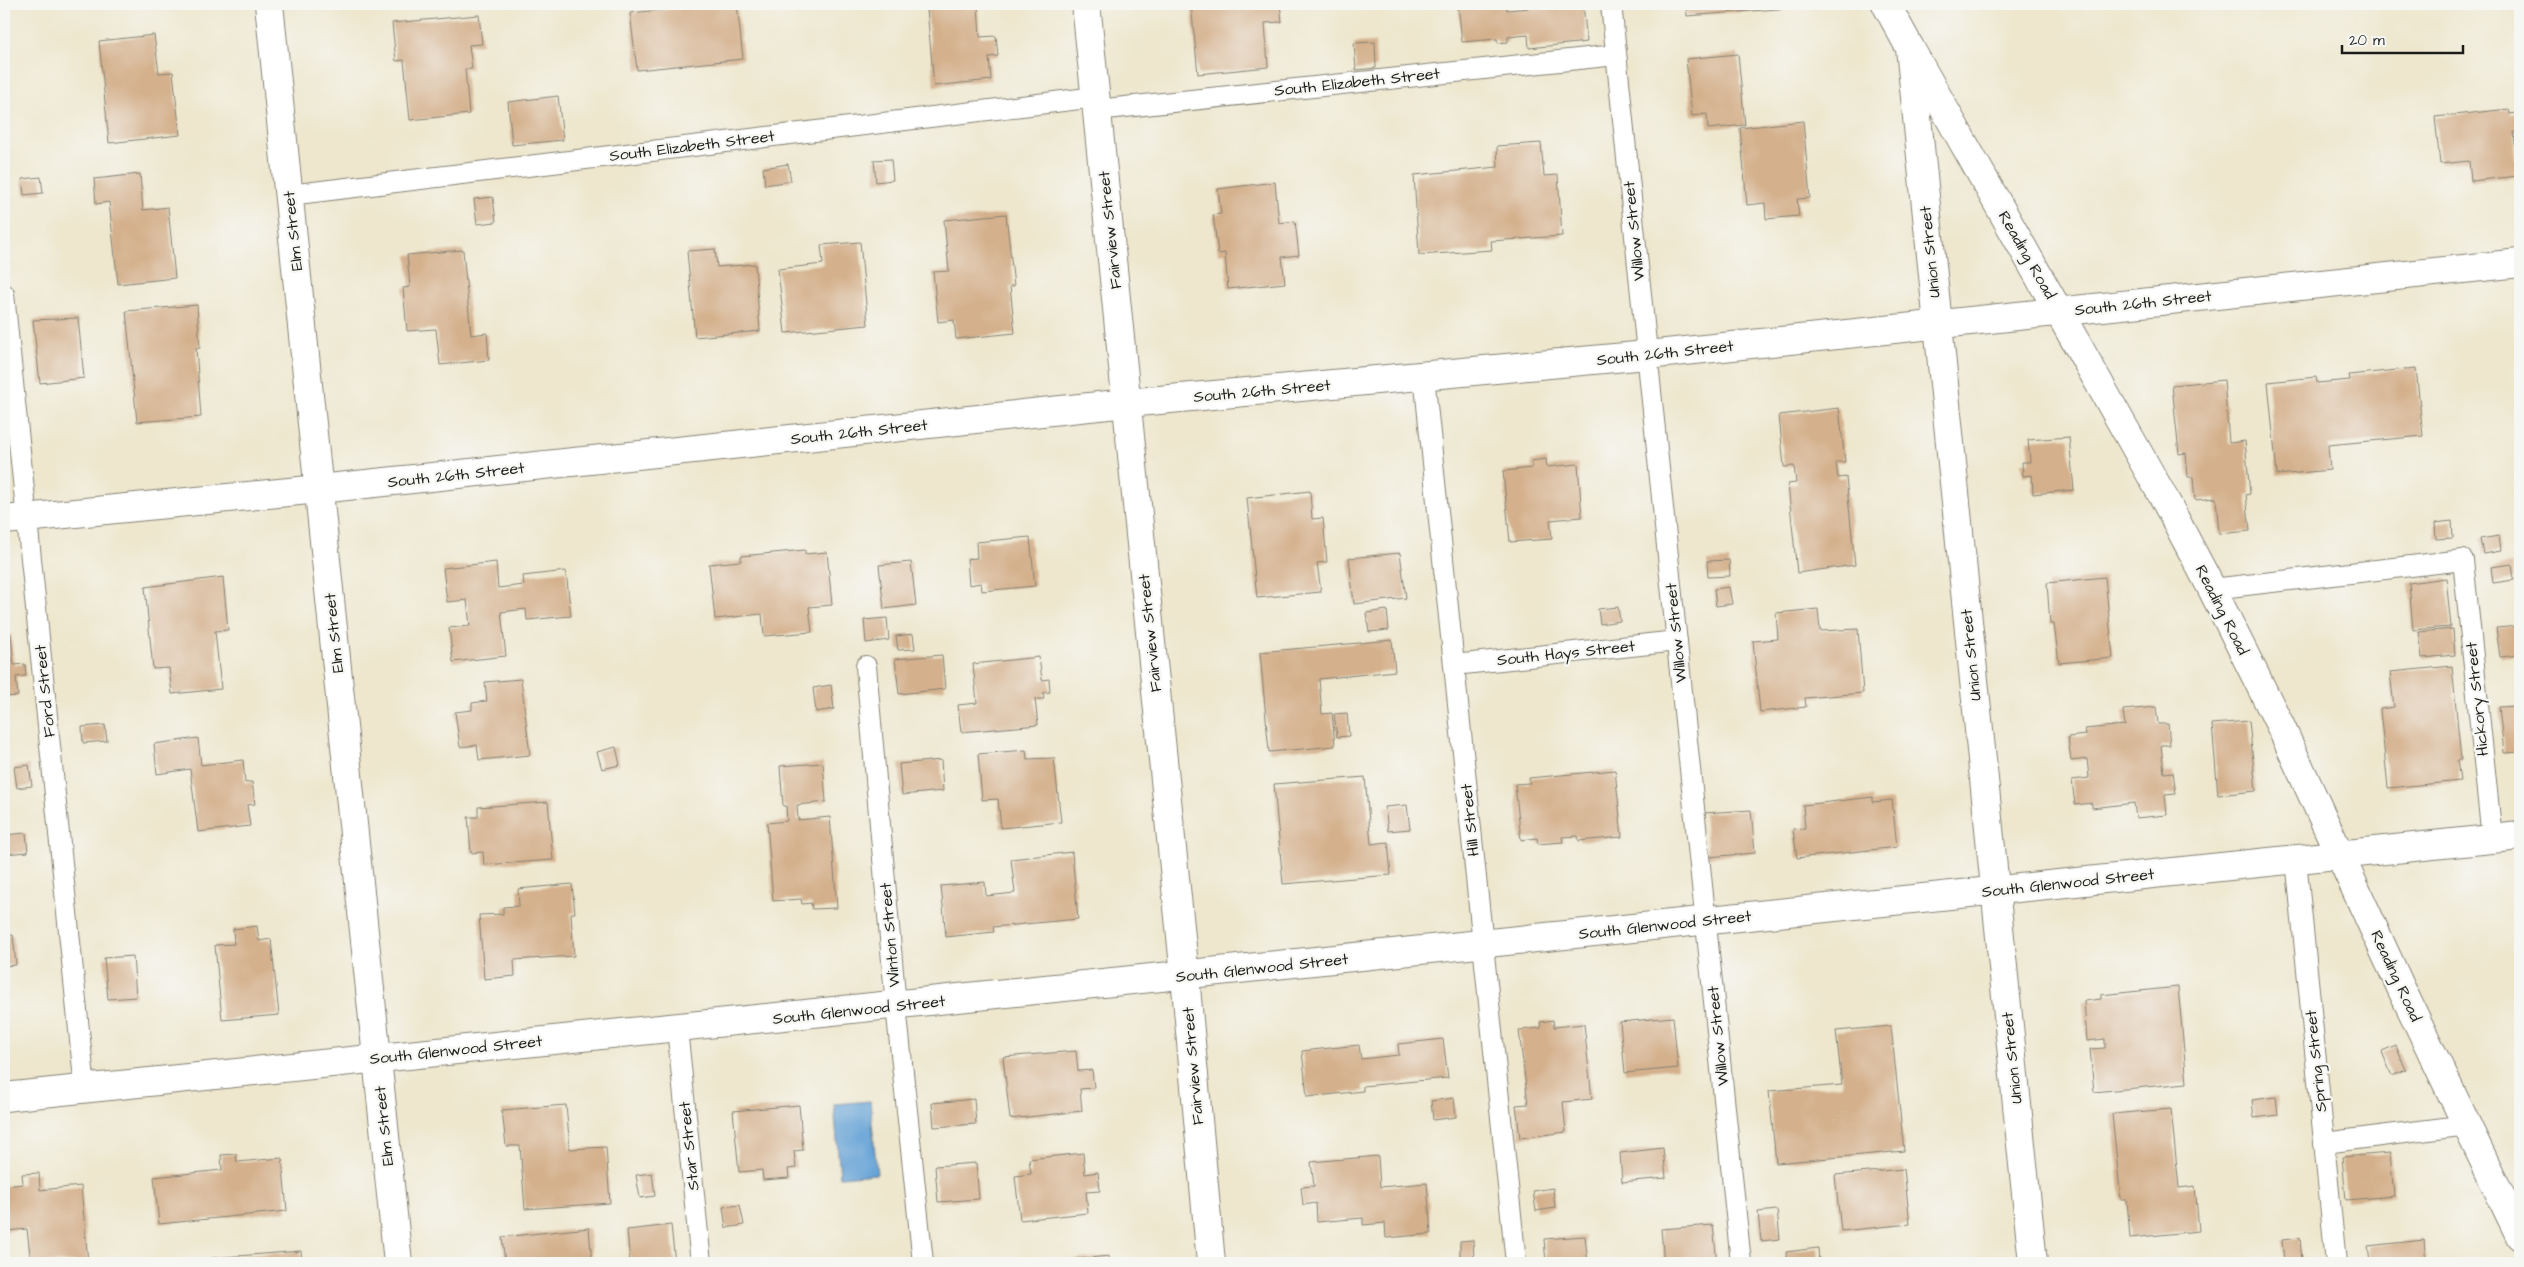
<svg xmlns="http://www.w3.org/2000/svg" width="2524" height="1267" viewBox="0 0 2524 1267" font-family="'Architects Daughter',sans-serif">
<rect width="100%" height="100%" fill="#f6f6f2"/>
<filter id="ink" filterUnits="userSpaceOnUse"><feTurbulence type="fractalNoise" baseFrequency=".02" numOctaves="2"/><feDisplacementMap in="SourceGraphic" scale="10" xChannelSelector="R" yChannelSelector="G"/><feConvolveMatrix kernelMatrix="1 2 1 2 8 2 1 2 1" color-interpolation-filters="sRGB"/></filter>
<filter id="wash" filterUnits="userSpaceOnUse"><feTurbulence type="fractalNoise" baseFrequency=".0096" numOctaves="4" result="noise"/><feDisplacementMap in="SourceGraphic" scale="20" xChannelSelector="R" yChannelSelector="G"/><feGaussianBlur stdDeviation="1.12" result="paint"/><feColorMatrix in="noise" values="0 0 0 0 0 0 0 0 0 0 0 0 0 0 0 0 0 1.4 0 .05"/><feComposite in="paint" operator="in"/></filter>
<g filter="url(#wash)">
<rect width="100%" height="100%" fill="#eee7ce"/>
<polygon fill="#64a1d5" stroke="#405e78" points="870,1101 877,1174 840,1177 834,1104"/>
<g id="blocks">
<g fill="#d4b08c">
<polygon points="680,4 737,4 743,59 637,70 630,13 681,8"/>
<polygon points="1191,4 1280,4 1282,22 1265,23 1268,67 1198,74"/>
<polygon points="1458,4 1507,4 1507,10 1528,8 1527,4 1583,4 1587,42 1529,48 1528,35 1508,37 1508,42 1498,43 1497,39 1462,42"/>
<polygon points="1686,4 1802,4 1803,7 1687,16"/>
<polygon points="978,5 980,37 996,36 998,56 989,57 991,80 934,86 927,9"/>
<polygon points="479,15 482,44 469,45 472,69 465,69 469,114 410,120 404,60 396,61 392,23"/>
<polygon points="154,35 159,73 173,72 180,135 109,143 99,41"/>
<polygon points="1375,42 1376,68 1356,70 1354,43"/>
<polygon points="1738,54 1745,125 1708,129 1707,114 1692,116 1686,59"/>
<polygon points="2520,88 2520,131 2514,132 2518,176 2471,181 2469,161 2440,164 2435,117 2509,109 2510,114 2517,113 2515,89"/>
<polygon points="558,96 563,140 512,145 508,102"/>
<polygon points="1803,121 1810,198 1797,199 1799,216 1766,219 1765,203 1747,205 1740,128"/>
<polygon points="1541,143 1544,176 1558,175 1562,236 1491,241 1492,250 1419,255 1414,175 1498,167 1497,146"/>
<polygon points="891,159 893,180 876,182 874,160"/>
<polygon points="788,164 791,181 765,185 763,168"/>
<polygon points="140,174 143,210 168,207 175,278 118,284 109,202 96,204 94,179"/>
<polygon points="41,177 43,193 24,195 22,179"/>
<polygon points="1275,182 1279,223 1295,221 1299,255 1282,257 1285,283 1228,289 1225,253 1218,254 1213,215 1221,214 1218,189"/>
<polygon points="493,197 496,222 477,224 474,199"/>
<polygon points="1006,214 1014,286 1010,286 1015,333 956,339 954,320 938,322 933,272 949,271 944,220"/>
<polygon points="860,242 868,325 785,333 778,269 823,264 821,245"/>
<polygon points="715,249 717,267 755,264 760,331 695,337 687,251"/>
<polygon points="463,250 471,335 487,333 489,360 440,365 436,329 407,331 403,288 410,287 407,255"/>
<polygon points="197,305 200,348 196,348 201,417 137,422 126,311"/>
<polygon points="78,318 84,378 40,383 33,320"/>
<polygon points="2416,368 2423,436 2328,445 2330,470 2277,475 2268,382 2316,377 2317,383 2350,380 2349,375"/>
<polygon points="2224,380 2229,443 2245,441 2250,494 2246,495 2250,531 2219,534 2216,498 2195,500 2193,477 2188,477 2186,453 2179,454 2172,385"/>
<polygon points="1839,408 1845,462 1836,462 1838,478 1846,477 1855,565 1797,573 1788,484 1796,483 1794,466 1784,467 1779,415"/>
<polygon points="2069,437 2074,490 2033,494 2032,475 2023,476 2022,462 2030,462 2028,440"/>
<polygon points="1546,459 1547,467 1578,464 1582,517 1550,520 1552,539 1510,542 1503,471 1532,468 1531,461"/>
<polygon points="1310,491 1312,519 1323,518 1327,562 1317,563 1321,592 1257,598 1247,498"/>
<polygon points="2452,521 2453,538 2436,539 2435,523"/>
<polygon points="2499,536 2501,551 2483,554 2480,539"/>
<polygon points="1030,537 1035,586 982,591 981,583 969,585 967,559 977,558 976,542"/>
<polygon points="805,550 805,554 827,552 832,605 809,607 812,632 764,636 762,614 715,619 709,564 741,561 741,556"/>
<polygon points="1400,553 1406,598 1354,604 1349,558"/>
<polygon points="1729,560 1730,576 1708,577 1707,561"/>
<polygon points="496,562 498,588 524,585 523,576 566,571 571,616 527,620 526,609 501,612 506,656 453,662 449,628 470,626 467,600 447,602 443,568"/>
<polygon points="911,562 916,605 884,609 879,565"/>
<polygon points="2512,564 2514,580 2493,583 2491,567"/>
<polygon points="223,577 228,630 215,631 221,689 172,694 169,668 153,669 145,587"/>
<polygon points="2105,577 2113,658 2059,663 2054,624 2050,624 2047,583"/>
<polygon points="2446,578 2451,627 2413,630 2409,583"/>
<polygon points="1729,587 1732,604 1716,606 1714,589"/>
<polygon points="1618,607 1620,621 1600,624 1598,609"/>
<polygon points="1818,609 1820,631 1858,629 1863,693 1805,698 1806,707 1760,712 1753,641 1778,639 1776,613"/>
<polygon points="1387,610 1389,630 1369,632 1366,613"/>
<polygon points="887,618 889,640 866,643 864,620"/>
<polygon points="2520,626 2520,655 2500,657 2496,628"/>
<polygon points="2453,629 2455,655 2422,658 2419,632"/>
<polygon points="4,634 11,634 14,665 25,664 26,676 16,677 18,696 4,697"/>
<polygon points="913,634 915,649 898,650 896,636"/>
<polygon points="1392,640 1395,671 1319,679 1322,714 1332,713 1335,746 1269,752 1260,652"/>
<polygon points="942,655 945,689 899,694 895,659"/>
<polygon points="1039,657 1042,680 1049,679 1050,692 1043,693 1044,699 1035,699 1038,725 961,732 958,705 977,703 973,664"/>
<polygon points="2452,666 2461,760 2457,760 2460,781 2388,788 2380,709 2394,707 2390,672"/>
<polygon points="521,679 530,755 479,760 477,745 460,747 455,712 472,710 472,703 487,701 485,682"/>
<polygon points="831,685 834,709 816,712 813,688"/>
<polygon points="2520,706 2520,752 2504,753 2499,707"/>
<polygon points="2156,707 2158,724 2168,724 2170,745 2161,745 2164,773 2173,772 2176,794 2165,795 2167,815 2136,818 2134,803 2092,808 2092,803 2075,805 2072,780 2089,778 2088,768 2087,759 2071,761 2068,737 2086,735 2085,729 2125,725 2123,710"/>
<polygon points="1347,713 1349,736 1337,737 1334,714"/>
<polygon points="2249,721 2256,791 2218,795 2212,724"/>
<polygon points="105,725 107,741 83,743 82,727"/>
<polygon points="198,738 201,765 243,760 245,783 252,782 255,804 247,805 250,826 198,832 190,769 157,774 154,744"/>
<polygon points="616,747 620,765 602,769 597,752"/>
<polygon points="1026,750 1027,759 1054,758 1061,822 1001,828 998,799 982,800 978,754"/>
<polygon points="941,760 943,791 902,795 899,764"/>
<polygon points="823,763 826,802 797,805 798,820 830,817 837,908 812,909 811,903 802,904 801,899 773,901 767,823 787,821 786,806 783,806 780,766"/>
<polygon points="29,765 32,786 17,788 14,767"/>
<polygon points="1615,770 1622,837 1579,841 1578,836 1562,837 1563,842 1538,844 1537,838 1521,840 1515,784 1530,783 1529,778"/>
<polygon points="1365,777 1371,844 1388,842 1391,875 1283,884 1274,784"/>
<polygon points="1873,797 1873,802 1892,800 1897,847 1797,858 1793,829 1805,828 1803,805"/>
<polygon points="548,802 553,860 484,865 483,852 471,853 468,817 478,817 478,807"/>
<polygon points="1407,805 1410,829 1388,831 1385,807"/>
<polygon points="1751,810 1755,853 1708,857 1704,813"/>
<polygon points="26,833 28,852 4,854 4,835"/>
<polygon points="1072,852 1078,919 993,927 994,932 946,937 941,886 985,882 986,896 1015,893 1011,859"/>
<polygon points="572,884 575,913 571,913 574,956 514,960 515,976 484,979 479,915 503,914 503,907 519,906 518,889"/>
<polygon points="257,926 259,941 271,939 279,1015 222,1020 215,945 234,944 233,929"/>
<polygon points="13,935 16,965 4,966 4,936"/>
<polygon points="133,956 136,997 108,999 104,958"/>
<polygon points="2178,987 2187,1083 2094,1092 2090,1049 2105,1048 2105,1039 2087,1041 2084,1001 2101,999 2101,995"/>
<polygon points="1673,1017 1678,1068 1625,1073 1620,1022"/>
<polygon points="1553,1020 1554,1027 1584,1024 1592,1099 1563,1102 1566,1132 1520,1138 1516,1105 1528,1104 1519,1030 1541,1028 1540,1022"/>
<polygon points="1891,1026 1904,1151 1776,1163 1769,1091 1842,1085 1836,1031"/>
<polygon points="1443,1039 1448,1078 1363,1086 1363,1091 1307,1097 1302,1051 1359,1045 1361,1059 1399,1055 1398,1044"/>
<polygon points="2396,1046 2406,1070 2392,1076 2382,1052"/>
<polygon points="1076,1051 1078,1071 1092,1070 1094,1088 1080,1089 1082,1111 1010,1119 1003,1057"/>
<polygon points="2276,1097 2278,1115 2254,1118 2252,1100"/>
<polygon points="1454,1098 1456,1117 1433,1120 1431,1101"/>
<polygon points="974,1099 976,1124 934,1127 932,1103"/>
<polygon points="566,1105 570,1149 606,1147 610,1203 525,1209 520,1146 506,1146 502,1110"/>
<polygon points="799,1105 803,1150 794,1151 796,1168 788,1169 789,1178 763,1180 762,1170 739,1172 733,1111"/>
<polygon points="2171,1109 2179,1188 2195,1186 2199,1231 2130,1238 2127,1200 2121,1200 2112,1114"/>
<polygon points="1663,1148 1666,1178 1622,1182 1620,1153"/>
<polygon points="1083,1153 1085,1174 1098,1172 1100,1191 1086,1192 1088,1213 1020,1220 1015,1176 1031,1174 1029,1159"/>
<polygon points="2390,1153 2394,1196 2346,1200 2342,1157"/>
<polygon points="236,1154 237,1162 282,1158 287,1211 159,1224 154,1177 222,1170 221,1155"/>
<polygon points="1378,1156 1380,1187 1427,1183 1431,1234 1386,1238 1385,1223 1363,1225 1363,1218 1317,1222 1316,1203 1303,1205 1301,1187 1314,1186 1311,1162"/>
<polygon points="976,1163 979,1199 938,1202 935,1166"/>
<polygon points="1904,1169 1910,1224 1841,1231 1835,1175"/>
<polygon points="39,1173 40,1190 81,1186 88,1262 31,1263 27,1229 6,1231 4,1186 23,1184 22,1174"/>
<polygon points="652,1173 655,1196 640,1198 636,1175"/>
<polygon points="1553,1188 1555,1208 1536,1211 1533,1191"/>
<polygon points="740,1205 744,1225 726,1228 723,1207"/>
<polygon points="1777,1210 1780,1239 1761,1241 1758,1212"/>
<polygon points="671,1225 675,1263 630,1263 627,1230"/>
<polygon points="1713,1225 1717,1263 1664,1263 1661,1229"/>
<polygon points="589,1228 592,1263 505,1263 502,1237"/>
<polygon points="1585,1236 1588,1263 1546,1263 1544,1239"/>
<polygon points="2300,1238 2302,1262 2284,1263 2282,1240"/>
<polygon points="1473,1240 1474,1260 1460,1261 1460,1241"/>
<polygon points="2424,1240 2426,1263 2370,1263 2368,1246"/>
<polygon points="1818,1248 1819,1263 1787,1263 1786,1252"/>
<polygon points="301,1251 302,1263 212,1263 212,1258"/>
<polygon points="1109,1256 1110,1263 1049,1263 1049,1262"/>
</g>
</g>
</g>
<g filter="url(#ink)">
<use href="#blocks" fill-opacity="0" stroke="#858275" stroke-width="1"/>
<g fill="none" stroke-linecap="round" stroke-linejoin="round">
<g stroke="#858275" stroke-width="22">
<g id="service">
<polyline points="1611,4 1741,1263"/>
<polyline points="1097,110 1616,55"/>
<polyline points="289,195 1096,97"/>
<polyline points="4,294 85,1089"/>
<polyline points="1424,376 1516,1263"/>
<polyline points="2212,589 2463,560 2492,839"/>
<polyline points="1454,665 1677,641"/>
<polyline points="866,666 896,1006 923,1263"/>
<polyline points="2296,859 2336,1263"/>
<polyline points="677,1028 701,1263"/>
<polyline points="2324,1143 2468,1125"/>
</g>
</g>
<g stroke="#858275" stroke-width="30">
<g id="minor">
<polyline points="269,4 398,1263"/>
<polyline points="1086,4 1185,976 1211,1263"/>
<polyline points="1910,48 2165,500 2212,589 2281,727 2402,990 2520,1236"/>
<polyline points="4,520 319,489 1127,403 1647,355 2520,263"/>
<polyline points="4,1097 2520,836"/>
</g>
</g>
<g stroke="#858275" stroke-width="30">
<polyline id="tertiary" points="1886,4 1910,48 2033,1263"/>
</g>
<use href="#service" stroke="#fff" stroke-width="20"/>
<use href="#minor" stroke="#fff" stroke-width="28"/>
<use href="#tertiary" stroke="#fff" stroke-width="28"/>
</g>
</g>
<g text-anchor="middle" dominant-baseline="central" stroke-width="4.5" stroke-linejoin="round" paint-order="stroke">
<g font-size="16" fill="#1c1c1c" stroke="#f6f6f2">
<text transform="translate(1357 82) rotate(-6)">South Elizabeth Street</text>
<text transform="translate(692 146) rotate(-7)">South Elizabeth Street</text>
<text transform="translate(1110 230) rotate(-96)">Fairview Street</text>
<text transform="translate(293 231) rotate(-96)">Elm Street</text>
<text transform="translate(1634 231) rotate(-96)">Willow Street</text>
<text transform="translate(1930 252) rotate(-96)">Union Street</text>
<text transform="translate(2027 255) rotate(60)">Reading Road</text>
<text transform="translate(2143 303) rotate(-6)">South 26th Street</text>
<text transform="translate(1665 353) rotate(-6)">South 26th Street</text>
<text transform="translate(1262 391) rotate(-5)">South 26th Street</text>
<text transform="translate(859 432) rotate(-6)">South 26th Street</text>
<text transform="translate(456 475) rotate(-6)">South 26th Street</text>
<text transform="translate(2222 610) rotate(63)">Reading Road</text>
<text transform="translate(334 633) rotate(-96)">Elm Street</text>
<text transform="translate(1150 633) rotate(-96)">Fairview Street</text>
<text transform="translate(1676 633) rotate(-96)">Willow Street</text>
<text transform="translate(1566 653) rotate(-6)">South Hays Street</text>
<text transform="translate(1971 655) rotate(-96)">Union Street</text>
<text transform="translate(45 691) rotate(-96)">Ford Street</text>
<text transform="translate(2477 699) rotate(-96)">Hickory Street</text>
<text transform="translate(1470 820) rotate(-96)">Hill Street</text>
<text transform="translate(2068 883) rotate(-6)">South Glenwood Street</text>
<text transform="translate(1665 925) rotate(-6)">South Glenwood Street</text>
<text transform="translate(890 935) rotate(-95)">Winton Street</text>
<text transform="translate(1262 968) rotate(-6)">South Glenwood Street</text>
<text transform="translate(2396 976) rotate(65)">Reading Road</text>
<text transform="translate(859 1010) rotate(-6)">South Glenwood Street</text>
<text transform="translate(1718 1036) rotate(-96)">Willow Street</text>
<text transform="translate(456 1050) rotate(-6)">South Glenwood Street</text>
<text transform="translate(2012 1058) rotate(-96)">Union Street</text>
<text transform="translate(2316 1061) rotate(-96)">Spring Street</text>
<text transform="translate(1193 1066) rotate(-95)">Fairview Street</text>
<text transform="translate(384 1126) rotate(-96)">Elm Street</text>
<text transform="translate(689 1146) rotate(-96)">Star Street</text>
</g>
</g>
<rect width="2524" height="1267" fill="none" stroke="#f6f6f2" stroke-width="20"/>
<path d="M2342 45v8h121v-8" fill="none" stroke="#1c1c1c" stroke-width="2.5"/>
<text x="2349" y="45" font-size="15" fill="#1c1c1c" stroke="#f6f6f2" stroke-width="4" paint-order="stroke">20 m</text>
</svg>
